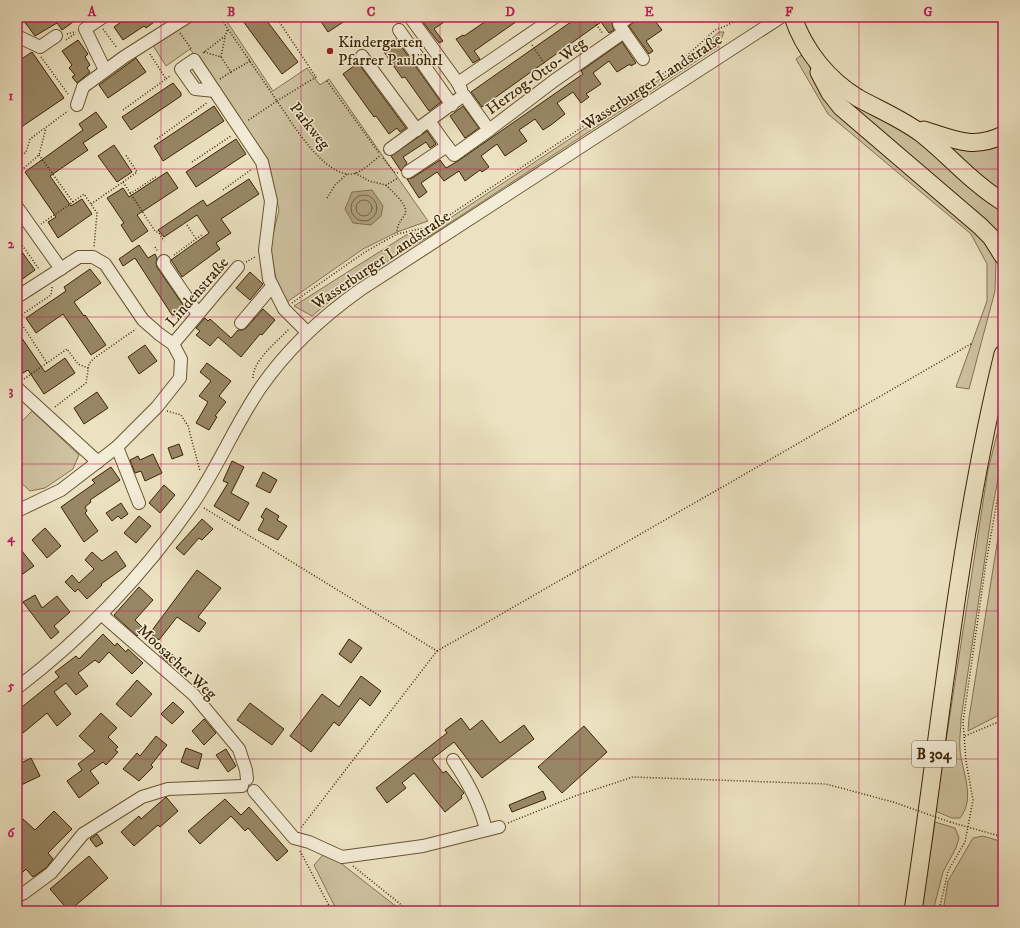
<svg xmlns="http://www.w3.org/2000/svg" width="1020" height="928" viewBox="0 0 1020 928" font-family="'IM FELL DW Pica',serif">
<rect width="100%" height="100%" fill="#ece2c1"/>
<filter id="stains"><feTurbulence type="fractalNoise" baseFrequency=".005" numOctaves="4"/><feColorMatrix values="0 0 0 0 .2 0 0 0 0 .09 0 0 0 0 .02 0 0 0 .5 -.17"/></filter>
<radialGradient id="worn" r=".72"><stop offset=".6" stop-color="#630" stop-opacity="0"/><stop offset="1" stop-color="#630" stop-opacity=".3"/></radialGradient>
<g fill="#cec2a0" stroke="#857350">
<polygon points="193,17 224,17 273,91 307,68 320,85 329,79 428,221 397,232 363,249 287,302 276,279 270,247 279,210 270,168 257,144 190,49 166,66 152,44"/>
<polygon points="719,32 724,32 718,47 436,232 353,282 312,316 294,306 406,235 432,230 680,66"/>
<polygon points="803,54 823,92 984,234 996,258 995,291 969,389 956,387 987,301 987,264 971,234 828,114 796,59"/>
<polygon points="839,93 915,136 1003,209 1003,239 992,226 856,112"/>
<polygon points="1003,140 1003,194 989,186 945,143"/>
<path d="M1003,410V452L992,511L961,719C961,729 959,740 960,750C962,772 976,798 960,818H952L935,811L988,470Z"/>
<polygon points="32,411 79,455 73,469 45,488 30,491 17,479 17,426"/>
<polygon points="1003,507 1003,713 968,731 969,718"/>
<polygon points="935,822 955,828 959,838 956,848 943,872 933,911 921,911"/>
<polygon points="983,836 1003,842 1003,911 943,911 948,881 973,838"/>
<polygon points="323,855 338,861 402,911 337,911 314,865"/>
</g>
<polygon fill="#b0a180" stroke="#826f4d" points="372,190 383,206 381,216 371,225 353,223 345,209 352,192"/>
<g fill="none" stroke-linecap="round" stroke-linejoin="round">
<g stroke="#766240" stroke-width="1">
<circle cx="364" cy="208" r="13"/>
<circle cx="364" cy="208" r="8"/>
</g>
</g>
<g fill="#988765" stroke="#3c2401">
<polygon points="21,17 80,17 62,30 57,23 35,36"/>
<polygon points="128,17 161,17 146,28 144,26 123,40 114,27"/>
<polygon points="240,17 264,17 298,62 282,74"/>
<polygon points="318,17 351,17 328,32"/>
<polygon points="419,17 451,17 434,29 443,41 439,43"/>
<polygon points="492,17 523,17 474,51 480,59 473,63 456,39 463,35 464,36"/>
<polygon points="578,17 616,17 612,24 614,30 609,33 601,22 482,107 471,92"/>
<polygon points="636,17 652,17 662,30 646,41 653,51 649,54 629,26 636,20"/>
<polygon points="396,39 441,102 429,111 405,77 402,78 382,49"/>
<polygon points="78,40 88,54 85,57 90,65 87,68 90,72 77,83 72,77 75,75 69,68 72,65 62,51"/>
<polygon points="622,42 636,63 631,66 630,64 617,72 609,61 593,73 601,84 586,94 589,97 581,103 573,92 557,103 565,114 551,125 543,130 535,119 519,130 527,141 505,156 497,144 481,156 489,167 482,172 480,170 465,181 459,171 444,181 437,172 421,183 427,192 419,198 407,179 412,178 440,160 446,168 458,161 583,74 581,71"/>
<polygon points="32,52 64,98 17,130 17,62"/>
<polygon points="136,58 146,72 108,98 99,85"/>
<polygon points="358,63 406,128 400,132 397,128 389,134 376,116 374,117 343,74"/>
<polygon points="173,83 181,93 181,96 131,130 122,117"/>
<polygon points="214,106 224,121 163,161 154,146"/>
<polygon points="463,106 479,128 465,138 450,116"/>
<polygon points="96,112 107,127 83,143 88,150 50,176 71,206 82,199 92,214 58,238 48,222 56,217 25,172 83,130 79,124"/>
<polygon points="427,131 436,144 430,148 426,142 403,157 407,163 401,171 391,156"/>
<polygon points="236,139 246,154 196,187 186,172"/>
<polygon points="114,145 132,172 117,182 98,156"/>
<polygon points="167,172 178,188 137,215 148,231 132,242 121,225 124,223 107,198 123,188 129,197"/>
<polygon points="249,179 259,194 221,219 231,233 216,243 220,249 182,277 171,260 209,233 197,215 164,237 158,230 203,200 207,206"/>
<polygon points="17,245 35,270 17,283"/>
<polygon points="139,245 148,258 155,254 157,258 156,263 157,267 185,308 175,315 172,315 135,258 123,266 119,259"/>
<polygon points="90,269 101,283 74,302 84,316 85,315 106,345 91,355 63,314 36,333 26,318 66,291 64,287"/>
<polygon points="250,272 263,284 250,300 236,288"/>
<polygon points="263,309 275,320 262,335 260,334 241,357 218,337 210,346 196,335 200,331 196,328 205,318 208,321 210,319 231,338 238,330 243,330 246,328"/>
<polygon points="17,331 45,372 65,358 75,373 44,394 28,370 23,373 17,364"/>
<polygon points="145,345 157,361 139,374 128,357"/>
<polygon points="207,363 231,381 219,396 226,402 215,416 217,417 209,430 196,423 208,402 199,396 211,381 200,372"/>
<polygon points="97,392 108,408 84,424 74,408"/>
<polygon points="179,444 183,455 172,459 168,448"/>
<polygon points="153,454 162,473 145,481 141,471 135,473 130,460 138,456 140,460"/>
<polygon points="232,461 244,467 231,493 249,503 239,521 214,506 228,483 223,481"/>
<polygon points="111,467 120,480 90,500 91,502 85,507 87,511 85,513 98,531 84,542 61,507 95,483 92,480"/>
<polygon points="263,472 277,480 270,493 256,486"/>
<polygon points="164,485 175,495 160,513 149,503"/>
<polygon points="121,503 128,514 121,519 118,516 112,521 106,513"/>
<polygon points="266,508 279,516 277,520 287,526 278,540 258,530 264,519 261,517"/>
<polygon points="139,516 151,526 136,543 124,533"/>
<polygon points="202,519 213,529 202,540 199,538 184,555 176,548"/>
<polygon points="45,528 61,546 47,558 32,540"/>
<polygon points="17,545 34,566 20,576 17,572"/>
<polygon points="116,551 126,566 101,584 102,585 87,599 78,589 75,592 65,582 72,575 79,583 94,569 85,560 92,552 102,561"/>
<polygon points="197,570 221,588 198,617 206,623 199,632 177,617 159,640 150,633"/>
<polygon points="139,587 153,600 135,620 144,629 137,636 114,615"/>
<polygon points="35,595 42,608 57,596 70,612 54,626 59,632 51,639 23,602"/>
<polygon points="103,634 115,646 117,643 126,652 128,649 143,663 132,674 109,652 99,663 95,660 78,673 88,686 76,695 66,683 54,692 71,714 57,726 47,713 23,733 17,725 17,711 59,677 55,672 76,656 79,659"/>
<polygon points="349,639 362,648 351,663 339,654"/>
<polygon points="165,649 178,659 172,666 160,655"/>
<polygon points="361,676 381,691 370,706 360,698 339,726 334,722 311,752 290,736 322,694 339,707"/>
<polygon points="137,680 152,694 131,717 116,704"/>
<polygon points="173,702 184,712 172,724 161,714"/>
<polygon points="250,703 284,729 272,745 237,720"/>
<polygon points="101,713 117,728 108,737 118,747 115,750 118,752 106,765 103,762 90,771 99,783 79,798 67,781 82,770 78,764 95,751 79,736"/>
<polygon points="461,718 470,730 482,720 500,743 524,725 534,739 482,778 454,742 432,759 443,773 446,771 464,793 461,796 462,798 445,812 414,773 402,783 406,788 387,803 376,788 447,733 445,730"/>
<polygon points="204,719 216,733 204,745 192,731"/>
<polygon points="584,726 607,752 562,793 538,767"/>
<polygon points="156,736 167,745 151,765 153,767 139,781 123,769 137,753 140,756"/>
<polygon points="186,748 202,754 198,769 181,762"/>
<polygon points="226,749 236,766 228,772 216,755"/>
<polygon points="31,758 40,776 17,787 17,765"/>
<polygon points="543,791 546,799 512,812 509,805"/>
<polygon points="166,797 178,811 160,827 158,825 134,846 121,832 139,816 141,819"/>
<polygon points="225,799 241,815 249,807 288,851 277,861 248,828 245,831 231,816 200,844 188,831"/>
<polygon points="54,811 72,829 48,853 53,859 46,868 33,877 26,869 17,878 17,825 23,819 35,830"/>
<polygon points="97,834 103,843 96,847 90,839"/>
<polygon points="89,856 108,878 69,911 50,889"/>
</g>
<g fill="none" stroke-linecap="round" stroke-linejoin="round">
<g stroke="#685431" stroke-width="14">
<g id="minor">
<polyline points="103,17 85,29 105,70"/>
<polyline points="410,17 458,83 461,89"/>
<polyline points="399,30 452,105"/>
<polyline points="624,32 643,59"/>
<polyline points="17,36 40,47 56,36"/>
<polyline points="362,56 417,130"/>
<polyline points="458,83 555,17"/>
<polyline points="215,91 195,89 181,69 194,60 262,162 271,201 265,250 269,279 284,309 307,332"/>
<polyline points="77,105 83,87 124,57 187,17"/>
<polyline points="429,121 447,146"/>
<polyline points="489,130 555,80 624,32 619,24 629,17"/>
<polyline points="390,149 464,95 489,130 454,155 447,146 408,172"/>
<polyline points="17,207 61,269"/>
<polyline points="164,261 163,263 198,314"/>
<polyline points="17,297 79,257 93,257 105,264 143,320 159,334 173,344 181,359 180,378 157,407 117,447 61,490 17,511"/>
<polyline points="241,323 269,290 273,288"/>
<polyline points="173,344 238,267"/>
<polyline points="17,388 98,462"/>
<polyline points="117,447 139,503"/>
<polyline points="101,614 194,695 239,749 246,770 247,779"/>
<path d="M17,688C85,636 145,573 194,502C219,465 236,423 261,387C288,348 322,317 360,290L781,17"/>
<path d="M453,760C468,782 480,804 486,830"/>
<polyline points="254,791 294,838 309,842 342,857 423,846 499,827"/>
<polyline points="17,896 24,893 51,873 83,834 142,797 168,789 242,786"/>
</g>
</g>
<g stroke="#3c2401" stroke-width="19">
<g id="highway">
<path d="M793,17C804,50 828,80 858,98C880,110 902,119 922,134C950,156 972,183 1003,202"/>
<polyline points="819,72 830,93 841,107 980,226 991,237 1003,256"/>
<path d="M924,130C953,139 973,150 1003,135"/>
<path d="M913,911C941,725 958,537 1003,354"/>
</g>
</g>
<g stroke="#3c2401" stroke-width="1.5" stroke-dasharray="1 2" stroke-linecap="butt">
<polyline points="220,17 228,29"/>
<path d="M276,17L316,77L277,101C291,121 324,178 353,174C362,172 373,161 381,155"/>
<polyline points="591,17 603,34"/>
<polyline points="103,29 117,48"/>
<polyline points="180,33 192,50"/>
<polyline points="67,34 75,32"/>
<polyline points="66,40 76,33"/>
<polyline points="532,45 550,72"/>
<polyline points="204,52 221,57 225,37"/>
<polyline points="203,53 225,36 228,29 277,101 247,121"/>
<polyline points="150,54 166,79 171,75"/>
<polyline points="41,57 68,94"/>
<polyline points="231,72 250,61"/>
<polyline points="220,79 231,72 221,57"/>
<polyline points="327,81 379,153"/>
<polyline points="123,110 166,79"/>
<polyline points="157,139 208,102"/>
<polyline points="39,155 73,202 41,224"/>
<polyline points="383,158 394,172 398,173"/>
<polyline points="17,159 26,152 30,139 68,111"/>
<polyline points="192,162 231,136"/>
<polyline points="355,173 369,181 386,185 398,178"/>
<polyline points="17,174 39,155 46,128"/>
<polyline points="123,182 137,172 125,154"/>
<path d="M386,185C392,192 411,206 404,216C400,222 397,225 397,233"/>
<polyline points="223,190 252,169"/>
<polyline points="130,194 157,176"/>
<polyline points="327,198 335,185 347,174"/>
<polyline points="73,202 84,194 97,213 94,247"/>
<polyline points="91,204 123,182 155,231 159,233 164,241"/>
<polyline points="187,225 196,239"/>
<polyline points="17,238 39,269"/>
<polyline points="155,247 158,252"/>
<polyline points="174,255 203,234"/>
<polyline points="246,262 255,257"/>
<polyline points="292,303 365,252 397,234 433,226 679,63 715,30 728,25 740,17"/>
<polyline points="17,317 47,363"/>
<polyline points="17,318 51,295 52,287"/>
<path d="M253,378C253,360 277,342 289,329"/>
<polyline points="24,379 67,349 78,364 88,368"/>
<polyline points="55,407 86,383 89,364 93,359 136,329"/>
<polyline points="167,411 181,415 188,426 200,471"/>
<polyline points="204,508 437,651 300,829"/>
<polyline points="437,651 971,344"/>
<polyline points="965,736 1003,720"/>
<polyline points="950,822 1003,837"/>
<polyline points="508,823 575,796 633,777 826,784 893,802"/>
<polyline points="300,851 332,911"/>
<polyline points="353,866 409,911"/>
<polyline points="939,911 948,871 965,842 973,800 966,761 963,722 986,563 1003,467"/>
</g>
<use href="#minor" stroke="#f3ecd7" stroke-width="12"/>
<use href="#highway" stroke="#ece2c1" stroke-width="17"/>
<polyline stroke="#3c2401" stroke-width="1.5" stroke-dasharray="1 2" stroke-linecap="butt" points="893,802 950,822"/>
</g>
<path fill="none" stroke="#c2185b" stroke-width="1" stroke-opacity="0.55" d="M161,17V911M301,17V911M440,17V911M580,17V911M719,17V911M859,17V911M17,169H1003M17,317H1003M17,464H1003M17,611H1003M17,759H1003"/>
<circle fill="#8f2418" stroke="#f3ecd7" stroke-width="1.5" cx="330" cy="51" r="4"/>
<g text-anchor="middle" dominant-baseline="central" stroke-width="3" stroke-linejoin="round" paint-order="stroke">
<rect fill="#f3ecd7" stroke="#736041" stroke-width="1" x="912" y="741" width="44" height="26" rx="3"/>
<g font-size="15" font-weight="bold" fill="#3c2401">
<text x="934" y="754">B 304</text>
</g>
<g font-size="16" fill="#3c2401" stroke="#f3ecd7" text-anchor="start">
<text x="338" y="42">Kindergarten<tspan x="338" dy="18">Pfarrer Paulöhrl</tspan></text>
</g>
<g font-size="16" fill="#3c2401" stroke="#f3ecd7">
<text transform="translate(536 76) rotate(-36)">Herzog-Otto-Weg</text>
<text transform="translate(652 82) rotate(-33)">Wasserburger Landstraße</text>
<text transform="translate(310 126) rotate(52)">Parkweg</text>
<text transform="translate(381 260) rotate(-34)">Wasserburger Landstraße</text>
<text transform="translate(197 292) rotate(-49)">Lindenstraße</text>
<text transform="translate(177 662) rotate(43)">Moosacher Weg</text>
</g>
</g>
<rect width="1020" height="928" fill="none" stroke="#ece2c1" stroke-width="44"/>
<rect x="22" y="22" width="976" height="884" fill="none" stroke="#c2185b" stroke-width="1.5"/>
<g font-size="13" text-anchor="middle" font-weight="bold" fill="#c2185b">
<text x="92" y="16">A</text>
<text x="231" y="16">B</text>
<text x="371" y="16">C</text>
<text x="510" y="16">D</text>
<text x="649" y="16">E</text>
<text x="789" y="16">F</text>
<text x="928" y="16">G</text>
<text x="11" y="100">1</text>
<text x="11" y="248">2</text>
<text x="11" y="395">3</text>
<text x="11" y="542">4</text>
<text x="11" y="690">5</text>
<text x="11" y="837">6</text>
</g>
<rect width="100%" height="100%" filter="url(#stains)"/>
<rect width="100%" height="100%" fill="url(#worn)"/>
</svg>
